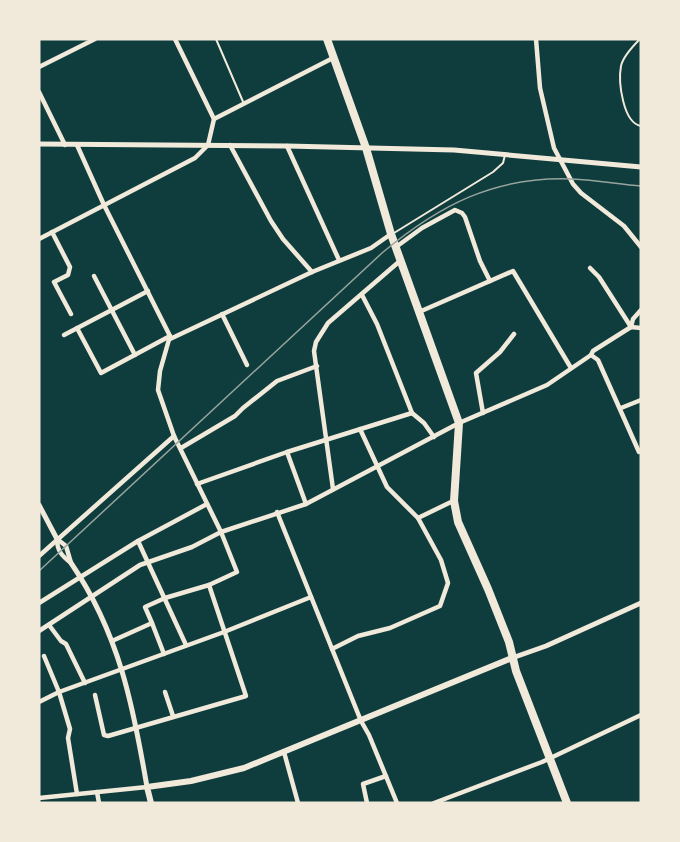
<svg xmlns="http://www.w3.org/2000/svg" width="680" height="842" viewBox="0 0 680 842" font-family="Commissioner,sans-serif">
<rect width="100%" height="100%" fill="#0f3d3e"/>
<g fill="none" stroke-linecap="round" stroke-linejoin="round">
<g stroke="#f1e9da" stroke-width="2">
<polyline points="216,39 244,104"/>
<path d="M640,39C634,45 623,57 621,66C618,82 623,123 641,126"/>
<polyline points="394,233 493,172 503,163 505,155"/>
</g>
<g stroke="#f1e9da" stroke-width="4.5">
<polyline points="536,39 540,88 554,148 573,184 581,193 624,226 641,247"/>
<polyline points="39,67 95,39"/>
<polyline points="39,92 65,145"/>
<polyline points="214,119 333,58"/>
<polyline points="77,145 104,205 170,336 160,371 158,390 174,436 221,532 306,504 459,423 547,385 591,355 593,351 631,327 641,328"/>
<polyline points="230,145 271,221 283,239 312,272"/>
<polyline points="287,146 339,260"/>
<polyline points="52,232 70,267 68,275 54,282 71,314"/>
<polyline points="39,239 195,158 208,145 214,119 175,39"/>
<polyline points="396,247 422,228 455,210 462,213 465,217 480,261 490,281"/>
<polyline points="590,268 599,277 631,327"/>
<polyline points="94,276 135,355"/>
<polyline points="362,295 377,324 412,413 424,423 434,437"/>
<polyline points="419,312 513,271 571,368"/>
<polyline points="222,314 247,365"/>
<polyline points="631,327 633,319 641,310"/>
<polyline points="77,328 101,373 170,336"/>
<polyline points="64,335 148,291"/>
<polyline points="170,339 312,272 371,248 391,234"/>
<polyline points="591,355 598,360 639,452 641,450"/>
<polyline points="621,408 641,400"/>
<polyline points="483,413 476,373 500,352 514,334"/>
<polyline points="360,429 387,487 418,518 451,502"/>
<polyline points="181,448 235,416 243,408 277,381 317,366"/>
<polyline points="287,452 306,504"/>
<polyline points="197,484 287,452 412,413"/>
<polyline points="333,489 314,351 316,342 328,323 401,260"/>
<polyline points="277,512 361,721 369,735 397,803"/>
<path d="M57,539C57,551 62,556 71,563"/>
<polyline points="57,539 66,546 71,563"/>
<polyline points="39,556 174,436"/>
<polyline points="39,603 138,541"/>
<polyline points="152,623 164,654"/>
<polyline points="49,625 61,641 66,644 85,683"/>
<polyline points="39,631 140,565 192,547 221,532 237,572 209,585 165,598 145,607 152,623 112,641"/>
<polyline points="186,645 138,541 207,504"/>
<polyline points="332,649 358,636 390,628 440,606 448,583 441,560 418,518"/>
<polyline points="44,656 59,692 70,729 68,738 77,794"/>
<polyline points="165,692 173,716"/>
<polyline points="95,695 104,735 108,736 246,696 209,585"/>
<polyline points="39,702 59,692 224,632 311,597"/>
<polyline points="284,752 298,803"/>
<polyline points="97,792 99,803"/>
<polyline points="39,798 147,787"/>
<polyline points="367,803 363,784 386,776"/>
<polyline points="434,803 542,762 641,715"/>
</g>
<g stroke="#f1e9da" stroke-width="5">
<polyline points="39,144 287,146 454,150 641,167"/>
<polyline points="39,505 57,539"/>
<path d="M71,563C119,633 133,705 147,787"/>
<polyline points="512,658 546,646 641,603"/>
</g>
<polyline stroke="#f1e9da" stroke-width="6" points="151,803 147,787 191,781 244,768 512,658"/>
<polyline stroke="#f1e9da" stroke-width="8" points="327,39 366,148 391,234 459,423 454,501 458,522 488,589 509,642 516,671 567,803"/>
<path stroke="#97a49c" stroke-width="1.5" d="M39,571L382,253C439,205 495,176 572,179C595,180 618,184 641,186"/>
</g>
<rect width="680" height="842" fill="none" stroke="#f1e9da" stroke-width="81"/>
</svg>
